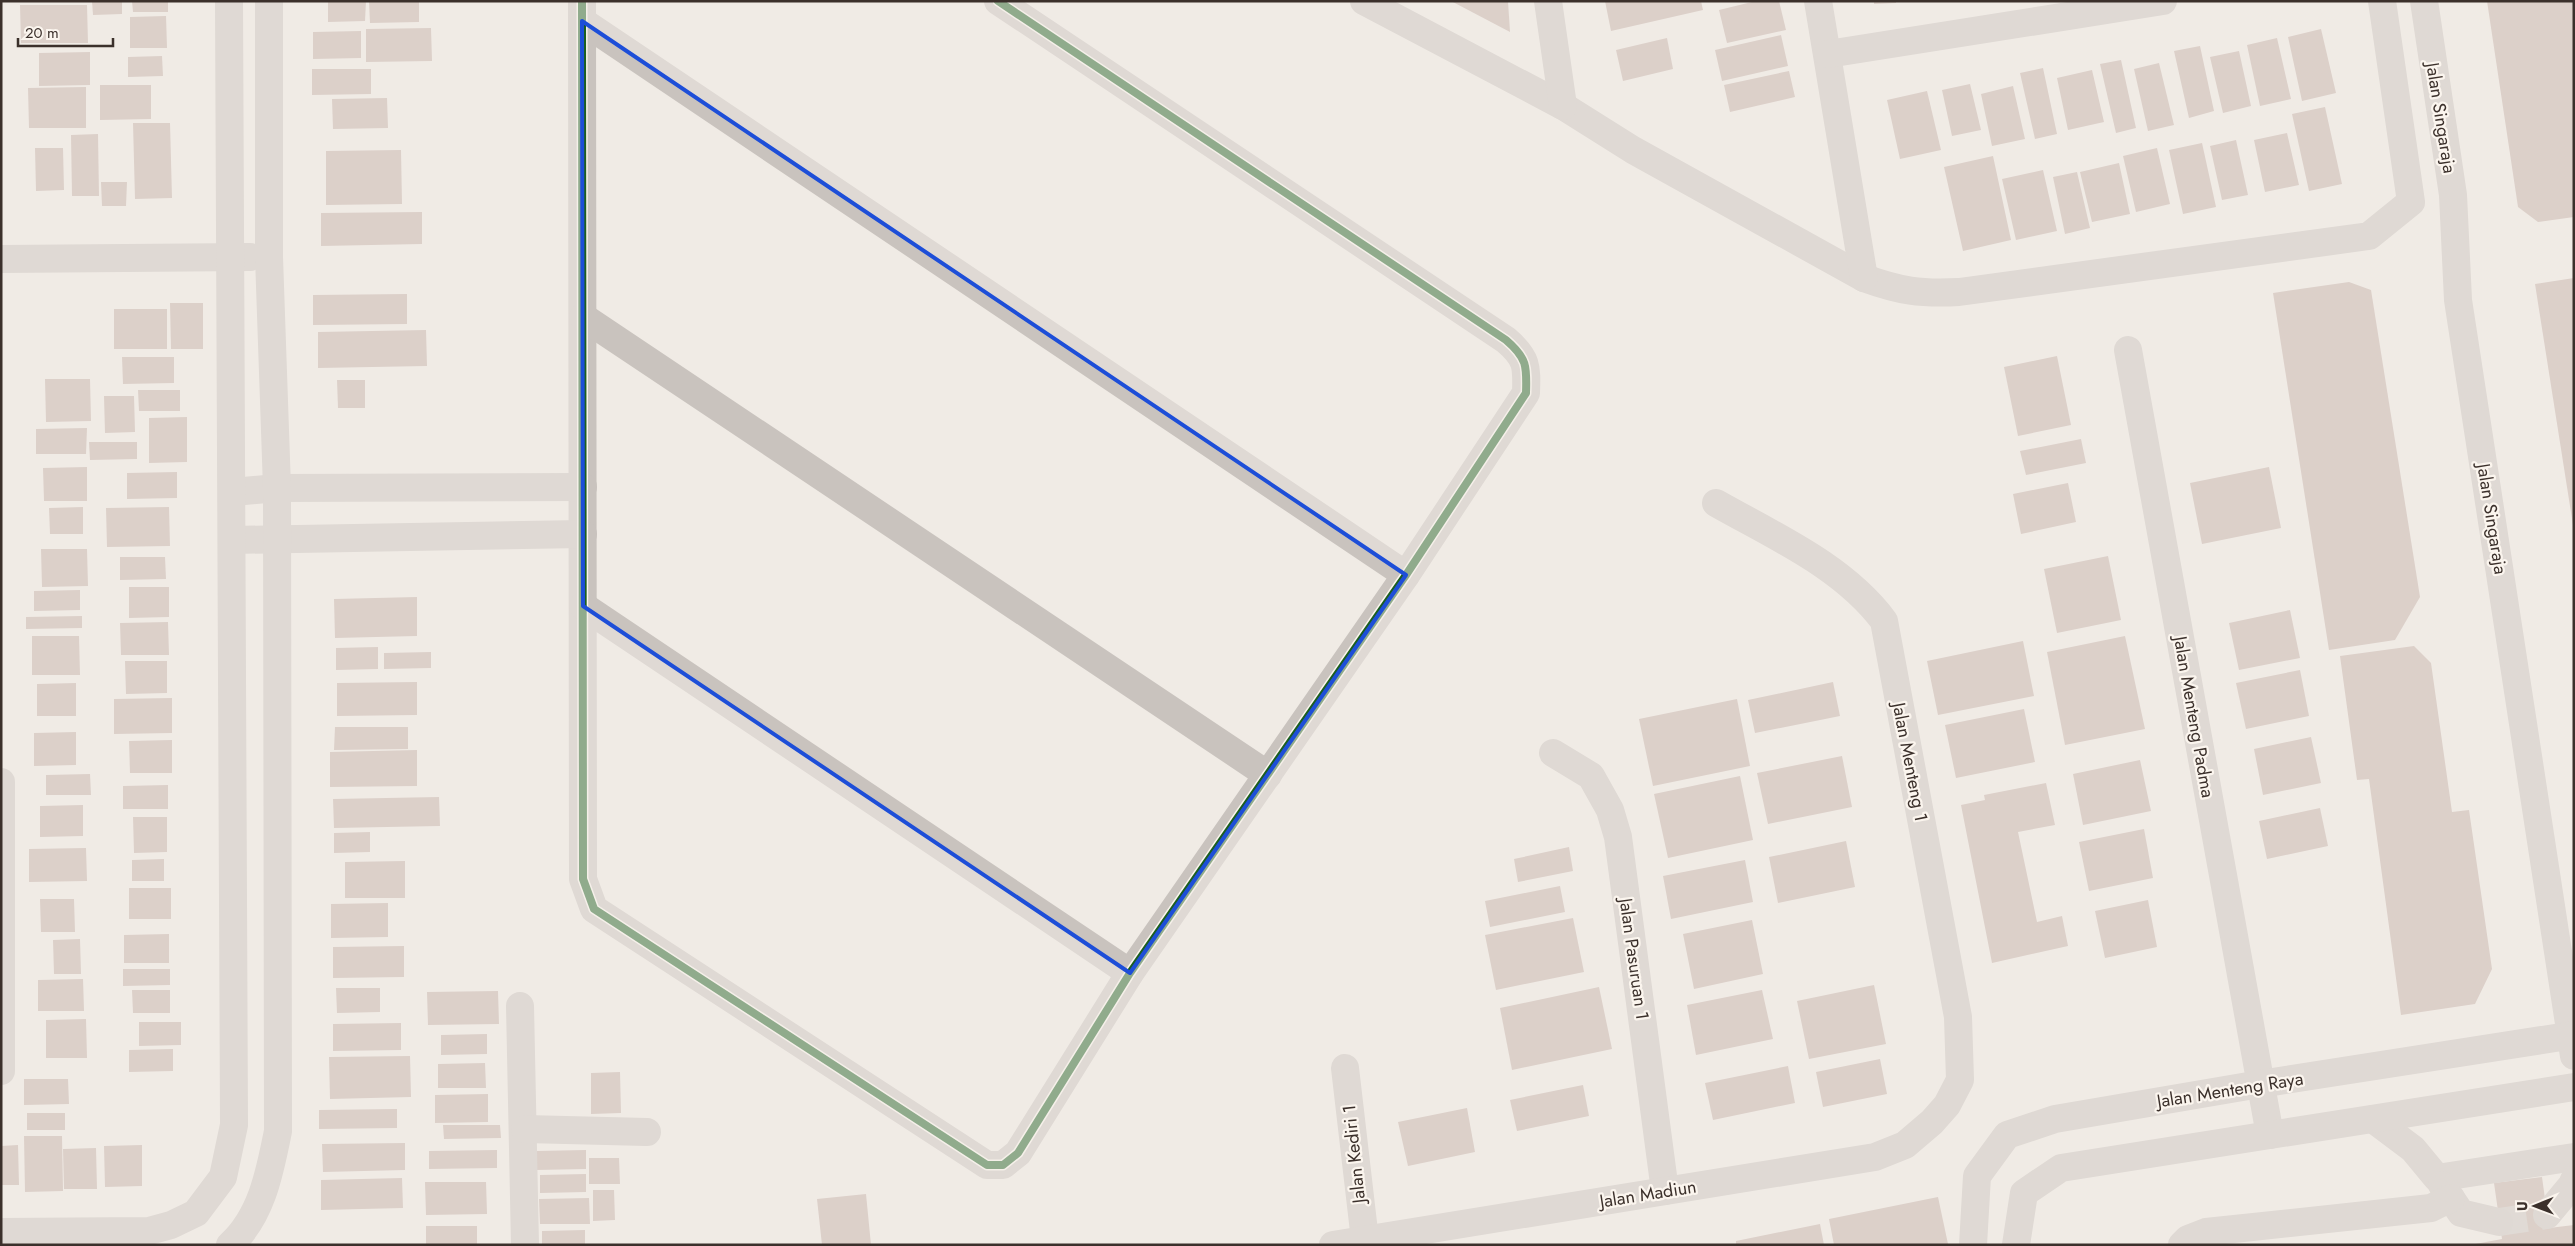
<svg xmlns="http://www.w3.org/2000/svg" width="2575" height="1246" viewBox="0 0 2575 1246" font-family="Jost,sans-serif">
<rect width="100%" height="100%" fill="#f0ebe5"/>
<g fill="#c3afa7">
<polygon points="92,1 122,1 122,14 93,15"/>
<polygon points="132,1 168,1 168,12 133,12"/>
<polygon points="328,1 366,1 365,21 328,22"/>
<polygon points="369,1 419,1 419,22 370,23"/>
<polygon points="1451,1 1508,1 1510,32"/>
<polygon points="1605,1 1701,1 1703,10 1611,31"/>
<polygon points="1756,1 1779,1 1786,30 1727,43 1719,10"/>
<polygon points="1874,1 1896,1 1896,3 1874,4"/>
<polygon points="2487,1 2574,1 2574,217 2538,222 2518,207"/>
<polygon points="20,5 87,5 88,43 21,43"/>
<polygon points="166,16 167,48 130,48 130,17"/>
<polygon points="431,28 432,61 366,62 366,29"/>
<polygon points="2321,29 2336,93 2302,101 2288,37"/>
<polygon points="361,31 361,58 313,59 313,32"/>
<polygon points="1781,35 1788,66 1722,81 1715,50"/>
<polygon points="1667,38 1673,69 1623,81 1616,50"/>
<polygon points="2277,38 2291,99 2260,106 2247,45"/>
<polygon points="2200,46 2214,111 2189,118 2174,51"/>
<polygon points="2239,51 2251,106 2223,113 2210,57"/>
<polygon points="90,52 90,85 39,86 39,53"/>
<polygon points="162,56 163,76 128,77 128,57"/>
<polygon points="2121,60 2136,128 2116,133 2100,64"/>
<polygon points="2159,63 2174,125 2148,131 2134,69"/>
<polygon points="2043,68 2057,134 2035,139 2020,73"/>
<polygon points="312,69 371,69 371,94 312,95"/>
<polygon points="2092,70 2104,122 2068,130 2057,78"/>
<polygon points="1789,71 1795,97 1730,112 1724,85"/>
<polygon points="1970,84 1981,130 1952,136 1942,90"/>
<polygon points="100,85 151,85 151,119 100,120"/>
<polygon points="2013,86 2025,139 1992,146 1981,94"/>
<polygon points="86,87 86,128 29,128 28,88"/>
<polygon points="1927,91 1941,150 1900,159 1887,100"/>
<polygon points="387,98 388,128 333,129 332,99"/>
<polygon points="2325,107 2342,184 2309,191 2292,114"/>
<polygon points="133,123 170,123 172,198 135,199"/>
<polygon points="2287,133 2299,185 2265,192 2254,140"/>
<polygon points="98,134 99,196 72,196 71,135"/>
<polygon points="2236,140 2248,195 2222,200 2210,146"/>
<polygon points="2202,143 2216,207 2183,214 2169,150"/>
<polygon points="35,148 63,148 64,190 36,191"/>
<polygon points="2157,148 2170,204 2136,212 2123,156"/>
<polygon points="401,150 402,204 326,205 326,151"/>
<polygon points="1993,156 2011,240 1963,251 1944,167"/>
<polygon points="2119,163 2130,214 2092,222 2080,172"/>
<polygon points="2043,170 2057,231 2016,240 2002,179"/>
<polygon points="2077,172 2090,228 2065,234 2053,177"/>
<polygon points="101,182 127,182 126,206 102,206"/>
<polygon points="422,212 422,244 321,246 321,213"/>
<polygon points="2574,278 2574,525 2573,525 2535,284"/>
<polygon points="2349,282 2371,290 2420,597 2395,640 2329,650 2273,293"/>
<polygon points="407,294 407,324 313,325 313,295"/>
<polygon points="170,303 203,303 203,349 171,349"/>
<rect x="114" y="309" width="53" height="40"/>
<polygon points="426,330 427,366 318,368 318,332"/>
<polygon points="2057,356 2071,425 2018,436 2004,367"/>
<polygon points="122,357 174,357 174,383 123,384"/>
<polygon points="45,379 90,379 91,421 46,422"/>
<polygon points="337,380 365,380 365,408 338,408"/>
<polygon points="138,390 180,390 180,411 139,411"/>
<polygon points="104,396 134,396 135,432 105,433"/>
<polygon points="187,417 187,462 149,463 149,418"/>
<polygon points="87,428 86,454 36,454 36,429"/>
<polygon points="2081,439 2086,463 2026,475 2020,451"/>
<polygon points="89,442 137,442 137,459 90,460"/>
<polygon points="87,467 87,501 44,501 43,468"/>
<polygon points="2269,467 2281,528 2202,544 2190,483"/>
<polygon points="177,472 177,498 127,499 127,473"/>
<polygon points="2068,483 2076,522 2021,534 2013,494"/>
<polygon points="83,507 83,534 50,534 49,508"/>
<polygon points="169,507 170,546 107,547 106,508"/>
<polygon points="41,549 87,549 88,586 42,587"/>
<polygon points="2108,556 2121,620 2057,633 2044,569"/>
<polygon points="120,557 165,557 166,579 120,580"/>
<polygon points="129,587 169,587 169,617 129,618"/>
<polygon points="80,590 80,610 34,611 34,591"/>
<polygon points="417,597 417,636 335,638 334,599"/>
<polygon points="2290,610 2300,658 2239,670 2229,623"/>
<polygon points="82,616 82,628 26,629 26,617"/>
<polygon points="168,622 169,655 121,655 120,623"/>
<polygon points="32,636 79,636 80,675 32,675"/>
<polygon points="2125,636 2145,729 2065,745 2047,652"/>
<polygon points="2023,641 2034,696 1938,715 1927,661"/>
<polygon points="2414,646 2431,663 2452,812 2469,810 2492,969 2475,1004 2401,1015 2369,779 2357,780 2340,656"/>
<polygon points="378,647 378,669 336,670 336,648"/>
<polygon points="431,652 431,668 384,669 384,653"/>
<polygon points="125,661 167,661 167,693 126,694"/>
<polygon points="2300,670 2309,716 2246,729 2236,683"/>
<polygon points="417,682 417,715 337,716 337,683"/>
<polygon points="1833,682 1840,716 1755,733 1748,700"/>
<polygon points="76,683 76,716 37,716 37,684"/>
<polygon points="172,698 172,733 114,734 114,699"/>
<polygon points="1737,699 1750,766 1653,786 1639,719"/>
<polygon points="2024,709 2035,762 1956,778 1945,725"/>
<polygon points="335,727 408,727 408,749 334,750"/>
<polygon points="76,732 76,765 34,766 34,733"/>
<polygon points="2311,737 2321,783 2263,795 2254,749"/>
<polygon points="172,740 172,773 130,773 129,741"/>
<polygon points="417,750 417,786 330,787 330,752"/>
<polygon points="1842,756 1852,807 1768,824 1757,773"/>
<polygon points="2140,760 2151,811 2083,825 2073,774"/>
<polygon points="90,774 91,795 46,795 46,775"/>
<polygon points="1740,776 1753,840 1668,858 1654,794"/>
<polygon points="2046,783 2055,825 2018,832 2037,922 2062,916 2068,946 1992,963 1961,805 1985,800 1984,795"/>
<polygon points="168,785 168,809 123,809 123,786"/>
<polygon points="439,797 440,826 334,828 333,799"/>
<polygon points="83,805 83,836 40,837 40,806"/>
<polygon points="2320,808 2328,846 2267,859 2259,821"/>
<polygon points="133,817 167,817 167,852 134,853"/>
<polygon points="2144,829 2153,878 2089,891 2079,842"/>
<polygon points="370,832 370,852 334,853 334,833"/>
<polygon points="1846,841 1855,887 1778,903 1769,857"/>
<polygon points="1569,847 1573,871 1518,882 1514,859"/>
<polygon points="86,848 87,881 29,882 29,849"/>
<polygon points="164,859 164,881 132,881 132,860"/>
<polygon points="1745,860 1753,902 1671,919 1663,876"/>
<polygon points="405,861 405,898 345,898 345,862"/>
<polygon points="1560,886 1565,912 1490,927 1485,901"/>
<rect x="129" y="888" width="42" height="31"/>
<polygon points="40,899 74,899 75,932 41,932"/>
<polygon points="2148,900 2157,947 2105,958 2095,911"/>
<polygon points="388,903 388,937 331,938 331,904"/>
<polygon points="1573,918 1584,972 1496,990 1485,935"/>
<polygon points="1752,920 1763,974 1694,989 1683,934"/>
<polygon points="169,934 169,963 124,963 124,935"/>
<polygon points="80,939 81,974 54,974 53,940"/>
<polygon points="404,946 404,977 333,978 333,947"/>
<polygon points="123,969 170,969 170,985 123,986"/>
<polygon points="83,979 84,1011 38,1011 38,980"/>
<polygon points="1874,985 1886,1044 1809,1059 1797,1001"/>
<polygon points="1599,987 1612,1049 1512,1070 1500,1008"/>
<polygon points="336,988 380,988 380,1012 337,1013"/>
<polygon points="132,990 170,990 170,1013 133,1013"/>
<polygon points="1762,990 1773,1039 1696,1055 1687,1005"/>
<polygon points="498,991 499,1024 428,1025 427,992"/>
<polygon points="86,1019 87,1058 46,1058 46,1020"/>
<polygon points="139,1022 181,1022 181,1045 139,1046"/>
<polygon points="401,1023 401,1050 333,1051 333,1024"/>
<polygon points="487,1034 487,1054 441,1055 441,1035"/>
<polygon points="173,1049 173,1071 129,1072 129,1050"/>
<polygon points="410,1056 411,1097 330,1099 329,1057"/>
<polygon points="1880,1059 1887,1094 1823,1107 1816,1072"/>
<polygon points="485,1063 486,1088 438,1088 438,1064"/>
<polygon points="1788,1066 1795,1103 1713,1120 1705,1083"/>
<polygon points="620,1072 621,1113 591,1114 591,1073"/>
<polygon points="24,1079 68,1079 69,1104 24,1105"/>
<polygon points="1583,1085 1589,1116 1517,1131 1510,1100"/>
<polygon points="488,1094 488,1122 435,1123 435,1095"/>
<polygon points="1467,1108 1475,1152 1408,1166 1398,1122"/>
<polygon points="397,1109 397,1128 319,1129 319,1110"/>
<rect x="27" y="1113" width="38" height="17"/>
<polygon points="443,1125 500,1125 501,1138 444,1139"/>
<polygon points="24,1136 62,1136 63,1191 25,1192"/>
<polygon points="405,1143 405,1170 323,1172 322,1144"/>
<polygon points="18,1145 19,1185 1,1185 1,1146"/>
<polygon points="142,1145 142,1186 105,1187 104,1146"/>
<polygon points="96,1148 97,1189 64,1189 63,1149"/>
<polygon points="497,1150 497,1168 429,1169 429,1151"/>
<polygon points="586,1150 586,1169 536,1170 536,1151"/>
<polygon points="589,1158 619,1158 620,1184 589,1184"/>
<polygon points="586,1174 586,1192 540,1193 540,1175"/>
<polygon points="2542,1177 2549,1228 2574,1225 2574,1245 2470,1245 2502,1239 2494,1183"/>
<polygon points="402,1178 403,1208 321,1210 321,1180"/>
<polygon points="425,1182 486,1182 487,1214 426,1215"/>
<polygon points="593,1190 614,1190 615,1220 593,1221"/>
<polygon points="866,1194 871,1245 822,1245 817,1199"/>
<polygon points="1938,1197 1948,1244 1834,1245 1829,1219"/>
<polygon points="589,1198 590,1224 540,1224 539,1199"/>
<polygon points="1820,1224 1824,1245 1736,1245 1736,1241"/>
<rect x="426" y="1226" width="51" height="19"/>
<polygon points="585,1230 585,1245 542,1245 542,1231"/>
</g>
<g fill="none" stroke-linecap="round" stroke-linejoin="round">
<polyline stroke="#ccc6c0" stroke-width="28" stroke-dasharray="28 14" stroke-linecap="butt" points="2499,1222 2547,1215"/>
<g stroke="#c9c3be" stroke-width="28">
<path d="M582,1L583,879L594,909L987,1165H1003L1018,1153L1130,973L1406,575L1526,393C1527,366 1527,358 1506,340L998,1"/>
<path d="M1364,1L1563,106L1633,150L1864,278C1900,291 1920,294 1959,292L2369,236L2411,202L2382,1"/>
<polyline points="1548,1 1563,106"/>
<polyline points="1818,1 1864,278"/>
<polyline points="2424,1 2453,195 2458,300 2574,1056"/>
<polyline points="582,21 1406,575"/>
<polyline points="1828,54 2163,1"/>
<polyline points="1,259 250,257"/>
<polyline points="583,317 1268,775"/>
<polyline points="2128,350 2270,1135"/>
<polyline points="233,492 277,488 583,487"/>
<polyline points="233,540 583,534"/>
<polyline points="583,606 1130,973"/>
<polyline points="1553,753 1591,776 1610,810 1618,837 1665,1191"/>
<polyline points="1,782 1,1071"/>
<polyline points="520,1006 525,1245"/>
<polyline points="1345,1068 1365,1240"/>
<polyline points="2373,1119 2413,1149 2437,1178 2574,1157"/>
<polyline points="525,1129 647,1132"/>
<polyline points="2442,1185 2461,1213 2499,1222"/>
<polyline points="2547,1215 2572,1185 2574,1180"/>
<polyline points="1,1232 149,1231 171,1225 196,1213 223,1177 234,1125 229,1"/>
<path d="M230,1245C262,1216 270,1171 278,1131L277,488L269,257V1"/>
<path d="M1333,1245L1875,1157L1905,1145L1932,1122L1947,1105L1960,1080L1958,1017L1884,621C1843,566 1774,536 1716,503"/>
<polyline points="1973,1245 1977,1176 2007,1135 2055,1119 2260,1084 2574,1035"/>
<polyline points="2016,1245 2024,1193 2061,1168 2574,1087"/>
<polyline points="2182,1245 2188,1239 2206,1232 2431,1208 2451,1198"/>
</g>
<g stroke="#fbf5ee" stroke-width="11">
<path id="cycleway" d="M582,1L583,879L594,909L987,1165H1003L1018,1153L1130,973L1406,575L1526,393C1527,366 1527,358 1506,340L998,1"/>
</g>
<use href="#cycleway" stroke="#1b5e20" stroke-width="8"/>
</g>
<path d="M0 0H2575V1246H0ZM582,21L1406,575L1130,973L583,606Z" fill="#f0ebe5" fill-opacity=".55" fill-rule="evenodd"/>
<path fill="none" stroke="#1d4ed8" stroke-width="4" stroke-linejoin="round" d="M582,21L1406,575L1130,973L583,606Z"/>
<g text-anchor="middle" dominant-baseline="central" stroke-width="4.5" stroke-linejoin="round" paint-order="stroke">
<g font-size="18" fill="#3b302b" stroke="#fbf5ee">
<text transform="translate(2441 118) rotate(81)">Jalan Singaraja</text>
<text transform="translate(2492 519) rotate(81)">Jalan Singaraja</text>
<text transform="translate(2194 717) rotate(80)">Jalan Menteng Padma</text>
<text transform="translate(1910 762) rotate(79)">Jalan Menteng 1</text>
<text transform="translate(1634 959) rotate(82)">Jalan Pasuruan 1</text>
<text transform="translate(2230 1090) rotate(-9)">Jalan Menteng Raya</text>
<text transform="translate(1354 1154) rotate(-96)">Jalan Kediri 1</text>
<text transform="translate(1648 1194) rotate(-9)">Jalan Madiun</text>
</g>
</g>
<rect width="2575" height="1246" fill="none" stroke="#3b302b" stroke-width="5"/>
<g transform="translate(2535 1206) rotate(269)" stroke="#fbf5ee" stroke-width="4" paint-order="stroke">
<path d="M0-4L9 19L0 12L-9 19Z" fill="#3b302b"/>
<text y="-8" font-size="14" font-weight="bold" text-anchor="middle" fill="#3b302b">U</text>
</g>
<path d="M18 38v8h95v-8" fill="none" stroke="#3b302b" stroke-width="2.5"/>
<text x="25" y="38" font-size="15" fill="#3b302b" stroke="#fbf5ee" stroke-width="4" paint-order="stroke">20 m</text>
</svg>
